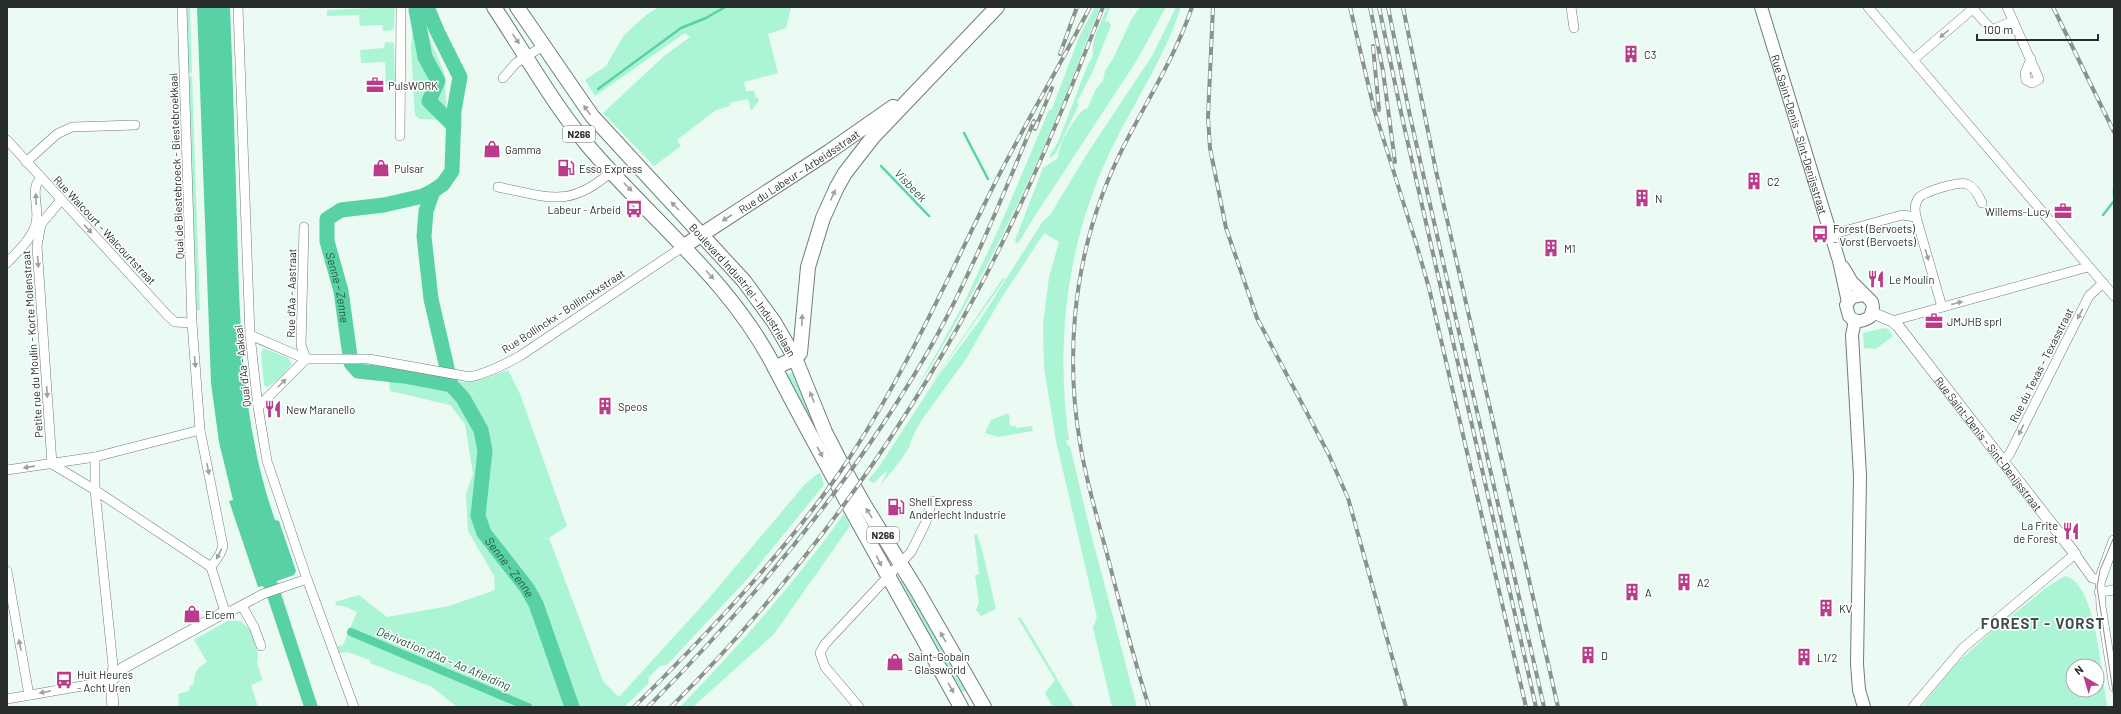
<svg xmlns="http://www.w3.org/2000/svg" width="2121" height="714" viewBox="0 0 2121 714" font-family="Barlow,sans-serif">
<rect width="100%" height="100%" fill="#ebfaf3"/>
<g fill="#abf5d5" fill-rule="evenodd">
<polygon points="185,7 190,7 192,73 187,73"/>
<polygon points="395,7 394,28 392,30 383,31 382,25 360,26 359,15 327,16 327,10"/>
<polygon points="659,7 791,7 786,28 768,34 778,73 744,82 746,91 754,91 756,97 758,98 759,101 751,111 748,99 729,103 730,106 716,110 677,140 681,146 654,166 603,113 664,56 690,37 685,33 595,96 585,80 606,66 624,35 646,15"/>
<path d="M1095,7H1100C1081,55 1063,104 1042,151C1004,236 961,318 912,397L962,307L999,228L1049,110H1051L1053,106L1080,35Z"/>
<path d="M1107,7H1110L1105,22L1108,21L1111,25L1093,71L1077,102L1079,104L1056,153L1050,158V155L1058,142L1088,64C1096,54 1091,50 1094,40C1097,29 1103,18 1107,7Z"/>
<path d="M1140,7H1166L1137,60L1031,222L1019,242L1016,243L1015,240L1043,168L1058,158C1059,142 1073,120 1084,109H1087L1096,89L1103,81L1105,71L1113,59L1131,20Z"/>
<path d="M1176,7H1181C1164,59 1133,104 1109,154C1067,243 1055,342 1069,440L1066,441L1068,446H1070L1090,530L1137,707H1112L1093,628L1097,617L1056,441L1044,368L1043,325L1049,277L1059,242L1044,233L999,302L966,359L921,421L911,440L910,446L901,460L880,486L887,473L886,471L874,483L868,480L879,467L938,376L980,320L1043,221L1050,215L1087,154L1152,56Z"/>
<polygon points="414,16 420,16 444,72 447,114 443,120 420,119 415,115 411,48"/>
<polygon points="385,42 394,43 395,83 386,84 385,62 361,63 360,50 384,48"/>
<polygon points="192,76 200,310 195,310 188,77"/>
<polygon points="1003,278 1005,279 924,394"/>
<polygon points="1883,328 1888,329 1893,336 1876,349 1864,348 1863,333"/>
<polygon points="264,348 288,358 292,364 278,380 267,387 264,385 261,352"/>
<polygon points="387,368 421,372 462,382 474,382 508,370 520,394 567,526 549,538 603,681 619,697 710,597 805,484 820,472 824,485 749,577 667,665 660,666 649,677 648,684 624,707 457,707 432,687 370,663 370,660 347,652 339,653 337,647 343,645 357,612 346,607 336,605 335,602 359,595 387,617 449,606 495,590 494,576 468,531 466,494 473,474 465,424 450,405 390,391"/>
<polygon points="793,372 889,556 888,558 885,558 786,375"/>
<polygon points="1006,414 1009,414 1010,426 1016,426 1016,428 1032,426 1033,431 998,437 985,433 991,420"/>
<path d="M844,514L850,526L774,634L693,707H680C739,646 795,582 844,514Z"/>
<polygon points="977,534 982,549 996,609 981,616 976,610 979,603 975,575 979,574 974,535"/>
<path d="M2065,576C2097,582 2101,679 2108,707H1921L1956,664L1991,632L2050,585ZM2073,666H2097V690H2073Z"/>
<polygon points="903,579 967,687 966,691 958,692 898,585"/>
<polygon points="1017,617 1021,618 1074,707 1053,707 1045,693 1055,680"/>
<path d="M229,620L241,621L251,631L258,655L257,664L263,680L251,685L258,707H179L178,694L189,691L190,686L194,684C194,672 197,668 207,662L194,640Z"/>
</g>
<path fill="#58d2a5" d="M197,7H230C233,80 235,152 237,225C240,326 241,423 275,520L279,521L296,571L294,575L277,581L318,707H304L269,602L263,586L258,587L229,501L233,500L219,442L211,383Z"/>
<g fill="none" stroke-linecap="round" stroke-linejoin="round">
<g stroke="#58d2a5" stroke-width="2.5">
<polyline points="598,89 681,28 706,18 725,7"/>
<polyline points="964,133 988,179"/>
<polyline points="881,166 929,216"/>
<polyline points="2114,188 2114,197"/>
<polyline points="2103,215 2114,201"/>
</g>
<polyline stroke="#58d2a5" stroke-width="8" points="351,632 528,707"/>
<g stroke="#58d2a5" stroke-width="15">
<polyline points="418,7 416,10 425,57 438,81 429,101 454,126"/>
<path id="s1" d="M427,7L437,31L460,77L454,111L452,171L443,184L433,191L426,211L424,236L431,299L451,385L463,398L481,430L485,451L478,516L484,533L527,588L536,604L572,707"/>
<path id="s2" d="M433,191L423,196L384,205L341,210L327,219V241L341,291L351,363L358,371L404,376L451,385"/>
</g>
<g stroke="#717e78" stroke-width="10">
<g id="minor">
<polyline points="182,7 192,323 200,430 223,546 220,554 211,567"/>
<polyline points="238,7 250,335 258,407 267,461 307,579 354,707"/>
<polyline points="1571,7 1574,28"/>
<polyline points="1868,7 2114,296"/>
<polyline points="2007,7 2039,79 2032,83 2026,80 2025,73 2031,59"/>
<polyline points="1973,9 1992,30 2013,21"/>
<polyline points="1914,59 1975,7"/>
<polyline points="503,78 516,63 543,46"/>
<polyline points="400,136 401,7"/>
<polyline points="7,140 168,316 175,322 192,323"/>
<polyline points="26,162 57,134 72,127 135,125"/>
<path d="M498,187C548,197 570,209 612,171"/>
<polyline points="304,227 301,345 306,359"/>
<polyline points="1830,235 1902,215 1916,217"/>
<path d="M7,263C17,252 33,238 36,223C40,208 29,188 41,178"/>
<path d="M1942,307L1916,217C1915,211 1914,205 1918,199C1921,192 1959,181 1967,184C1974,187 1979,196 1982,203"/>
<polyline points="1892,321 2088,267"/>
<path d="M250,335L306,359H369L470,377C488,373 504,365 520,356L684,246"/>
<polyline points="258,407 306,359"/>
<polyline points="2003,460 2009,455 2089,296 2103,283"/>
<polyline points="52,464 37,246 41,224 61,200"/>
<polyline points="52,464 95,490 211,567"/>
<polyline points="7,470 95,457 200,430"/>
<polyline points="211,567 225,612 233,610 263,594 307,579"/>
<polyline points="7,571 29,695"/>
<polyline points="2099,592 2114,590"/>
<polyline points="242,606 254,627 261,646"/>
<polyline points="7,699 111,681 113,666 95,490 95,457"/>
<polyline points="859,707 825,667 820,653 825,644 911,552 926,522 932,501"/>
<polyline points="1913,707 1963,648 2075,554 2092,578 2100,580 2101,606 2114,687"/>
</g>
</g>
<g stroke="#717e78" stroke-width="12">
<g id="tertiary">
<path id="s3" d="M1873,313L1892,321L1898,326L2075,554"/>
<polyline points="2100,580 2114,541"/>
<polyline points="113,707 111,681 123,668 225,612"/>
</g>
</g>
<g stroke="#717e78" stroke-width="14">
<g id="secondary">
<path id="s4" d="M1761,7L1839,261L1848,302"/>
<path d="M1843,267L1852,282L1872,302L1873,307L1870,317C1862,322 1855,323 1849,316L1846,305L1852,297L1863,295"/>
<polyline points="1855,321 1852,335 1860,476 1857,664 1859,690 1864,707"/>
</g>
</g>
<g stroke="#717e78" stroke-width="16">
<g id="primary">
<path d="M494,7C525,54 553,104 589,147C652,221 730,280 775,368L795,358L800,353L808,267L823,218L837,187L845,173L873,137L997,7"/>
<path id="s5" d="M517,7L592,116L744,281L774,322L795,358"/>
<path id="s6" d="M684,246L830,151L893,107"/>
</g>
</g>
<g stroke="#717e78" stroke-width="16">
<g id="trunk">
<polyline points="795,358 825,432 843,467 863,503 918,592 984,707"/>
<path d="M775,368C834,482 899,594 961,707"/>
</g>
</g>
<use href="#minor" stroke="#fff" stroke-width="9"/>
<use href="#tertiary" stroke="#fff" stroke-width="11"/>
<use href="#secondary" stroke="#fff" stroke-width="12"/>
<use href="#primary" stroke="#fff" stroke-width="14"/>
<use href="#trunk" stroke="#fff" stroke-width="14"/>
<polyline stroke="#89938e" stroke-width="1" points="2114,537 2100,570 2097,587 2114,698"/>
<g stroke="#89938e" stroke-width="4">
<g id="rail">
<polyline points="1213,7 1208,117 1210,148 1226,228 1257,318 1328,453 1348,498 1406,707"/>
<polyline points="1350,7 1374,109 1416,243 1429,288 1526,707"/>
<polyline points="1370,7 1383,71 1395,162"/>
<polyline points="1379,7 1402,117 1536,707"/>
<polyline points="1388,7 1410,116 1544,707"/>
<polyline points="1403,7 1436,171 1558,707"/>
<polyline points="2053,7 2114,132"/>
<polyline points="1373,46 1379,110"/>
<polyline points="1060,54 1077,7"/>
<polyline points="1035,129 1052,88"/>
<path d="M634,707C708,633 780,558 840,472C900,384 943,288 990,193C1021,130 1058,70 1090,7"/>
<path d="M648,707C757,597 858,476 934,341C973,270 1003,195 1034,121"/>
<path d="M671,707C792,586 894,447 975,296C1025,203 1065,105 1103,7"/>
<path d="M1149,707C1133,657 1120,605 1107,554C1097,517 1086,481 1080,443C1066,360 1073,272 1103,193C1127,128 1170,73 1192,7"/>
</g>
</g>
<use href="#rail" stroke="#fff" stroke-width="2.5" stroke-dasharray="8" stroke-linecap="butt"/>
</g>
<defs><path id="oneway-solid" d="M-6-.8H1V-3.2L6.5 0L1 3.2V.8H-6Z"/></defs>
<g fill="#9ea1a0">
<use href="#oneway-solid" transform="translate(1944 34) rotate(140)"/>
<use href="#oneway-solid" transform="translate(516 39) rotate(56)"/>
<use href="#oneway-solid" transform="translate(587 110) rotate(-125)"/>
<use href="#oneway-solid" transform="translate(628 187) rotate(46)"/>
<use href="#oneway-solid" transform="translate(833 195) rotate(-66)"/>
<use href="#oneway-solid" transform="translate(36 199) rotate(-93)"/>
<use href="#oneway-solid" transform="translate(675 206) rotate(-134)"/>
<use href="#oneway-solid" transform="translate(727 218) rotate(147)"/>
<use href="#oneway-solid" transform="translate(88 229) rotate(47)"/>
<use href="#oneway-solid" transform="translate(1927 255) rotate(74)"/>
<use href="#oneway-solid" transform="translate(38 262) rotate(86)"/>
<use href="#oneway-solid" transform="translate(710 275) rotate(48)"/>
<use href="#oneway-solid" transform="translate(1957 303) rotate(-15)"/>
<use href="#oneway-solid" transform="translate(2080 314) rotate(117)"/>
<use href="#oneway-solid" transform="translate(802 320) rotate(-88)"/>
<use href="#oneway-solid" transform="translate(195 362) rotate(85)"/>
<use href="#oneway-solid" transform="translate(282 383) rotate(-45)"/>
<use href="#oneway-solid" transform="translate(47 392) rotate(86)"/>
<use href="#oneway-solid" transform="translate(812 397) rotate(-111)"/>
<use href="#oneway-solid" transform="translate(2021 430) rotate(117)"/>
<use href="#oneway-solid" transform="translate(820 452) rotate(61)"/>
<use href="#oneway-solid" transform="translate(29 467) rotate(172)"/>
<use href="#oneway-solid" transform="translate(208 469) rotate(79)"/>
<use href="#oneway-solid" transform="translate(869 513) rotate(-122)"/>
<use href="#oneway-solid" transform="translate(219 554) rotate(116)"/>
<use href="#oneway-solid" transform="translate(879 561) rotate(63)"/>
<use href="#oneway-solid" transform="translate(943 637) rotate(-120)"/>
<use href="#oneway-solid" transform="translate(20 645) rotate(-101)"/>
<use href="#oneway-solid" transform="translate(951 688) rotate(61)"/>
<use href="#oneway-solid" transform="translate(45 692) rotate(169)"/>
</g>
<defs>
<g id="building-bare" transform="scale(1.38)"><path d="M-4-6H4V6H1V3H-1V6H-4ZM-2.5-4.3h1.7v1.8h-1.7ZM.8-4.3h1.7v1.8H.8ZM-2.5-1h1.7V.8h-1.7ZM.8-1h1.7V.8H.8Z" fill="#b93b8a" stroke="#fff" stroke-width="2.5" paint-order="stroke"/></g>
<g id="office-bare" transform="scale(1.38)"><path d="M-6-3h4V-5.5h4V-3h4V5H-6ZM-1-4.5V-3h2v-1.5ZM-6 0V1H6V0Z" fill="#b93b8a" stroke="#fff" stroke-width="2.5" paint-order="stroke"/></g>
<g id="shop-bare" transform="scale(1.38)"><path d="M-5-2.5h2.3a2.7 3.5 0 0 1 5.4 0H5L5.5 6h-11ZM-1.5-2.5h3a1.5 2.3 0 0 0-3 0Z" fill="#b93b8a" stroke="#fff" stroke-width="2.5" paint-order="stroke"/></g>
<g id="fuel-bare" transform="scale(1.38)"><path d="M-5.5-6h7V0h2V4h1.3V-2.5L3-4.5l.8-.8L6-3V5H2.5V1h-1V6h-7ZM-4.2-4.7v3.2H.2V-4.7Z" fill="#b93b8a" stroke="#fff" stroke-width="2.5" paint-order="stroke"/></g>
<g id="bus-bare" transform="scale(1.38)"><path d="M-5-6H5V4H4V6H2V4H-2V6H-4V4H-5ZM-3.5-4V0h7V-4ZM-3.5 1.2v1.5H-2V1.2ZM2 1.2v1.5H3.5V1.2Z" fill="#b93b8a" stroke="#fff" stroke-width="2.5" paint-order="stroke"/></g>
<g id="restaurant-bare" transform="scale(1.38)"><path d="M-5-6h1v4h1v-4h1v4h1v-4h1v5L-1.5 .5V6h-2V.5L-5-1ZM5-6V6H3V1.5H1.5Q1.5-4 5-6Z" fill="#b93b8a" stroke="#fff" stroke-width="2.5" paint-order="stroke"/></g>
</defs>
<g fill-rule="evenodd">
<use href="#building-bare" x="1631" y="54"/>
<use href="#office-bare" x="375" y="85"/>
<use href="#shop-bare" x="492" y="149"/>
<use href="#shop-bare" x="381" y="168"/>
<use href="#fuel-bare" x="566" y="168"/>
<use href="#building-bare" x="1754" y="181"/>
<use href="#building-bare" x="1642" y="198"/>
<use href="#bus-bare" x="634" y="209"/>
<use href="#office-bare" x="2063" y="211"/>
<use href="#bus-bare" x="1820" y="234"/>
<use href="#building-bare" x="1551" y="248"/>
<use href="#restaurant-bare" x="1876" y="279"/>
<use href="#office-bare" x="1934" y="321"/>
<use href="#building-bare" x="605" y="406"/>
<use href="#restaurant-bare" x="273" y="409"/>
<use href="#fuel-bare" x="896" y="507"/>
<use href="#restaurant-bare" x="2071" y="531"/>
<use href="#building-bare" x="1684" y="582"/>
<use href="#building-bare" x="1632" y="592"/>
<use href="#building-bare" x="1826" y="608"/>
<use href="#shop-bare" x="192" y="614"/>
<use href="#building-bare" x="1588" y="655"/>
<use href="#building-bare" x="1804" y="657"/>
<use href="#shop-bare" x="895" y="662"/>
<use href="#bus-bare" x="64" y="680"/>
</g>
<g text-anchor="middle" dominant-baseline="central" stroke-width="3" stroke-linejoin="round" paint-order="stroke">
<g fill="#fff" stroke="#686d6b" stroke-width="1">
<rect x="563" y="126" width="32" height="16" rx="3"/>
<rect x="867" y="527" width="32" height="16" rx="3"/>
</g>
<g font-size="10" font-weight="bold" fill="#282e2b">
<text x="579" y="134">N266</text>
<text x="883" y="535">N266</text>
</g>
<g font-size="11" fill="#282e2b" stroke="#fff" text-anchor="start">
<text x="1644" y="54">C3</text>
<text x="388" y="85">PulsWORK</text>
<text x="505" y="149">Gamma</text>
<text x="394" y="168">Pulsar</text>
<text x="579" y="168">Esso Express</text>
<text x="1767" y="181">C2</text>
<text x="1655" y="198">N</text>
<text x="621" y="209" text-anchor="end">Labeur - Arbeid</text>
<text x="2050" y="211" text-anchor="end">Willems-Lucy</text>
<text x="1833" y="228">Forest (Bervoets)<tspan x="1833" dy="13">- Vorst (Bervoets)</tspan></text>
<text x="1564" y="248">M1</text>
<text x="1889" y="279">Le Moulin</text>
<text x="1947" y="321">JMJHB sprl</text>
<text x="618" y="406">Speos</text>
<text x="286" y="409">New Maranello</text>
<text x="909" y="501">Shell Express<tspan x="909" dy="13">Anderlecht Industrie</tspan></text>
<text x="2058" y="525" text-anchor="end">La Frite<tspan x="2058" dy="13">de Forest</tspan></text>
<text x="1697" y="582">A2</text>
<text x="1645" y="592">A</text>
<text x="1839" y="608">KV</text>
<text x="205" y="614">Elcem</text>
<text x="1601" y="655">D</text>
<text x="908" y="656">Saint-Gobain<tspan x="908" dy="13">- Glassworld</tspan></text>
<text x="1817" y="657">L1/2</text>
<text x="77" y="674">Huit Heures<tspan x="77" dy="13">- Acht Uren</tspan></text>
</g>
<g font-size="11" fill="#282e2b" stroke="#fff">
<text stroke="none"><textPath href="#s4" startOffset="133">Rue Saint-Denis - Sint-Denijsstraat</textPath></text>
<text transform="translate(176 166) rotate(-92)">Quai de Biestebroeck - Biestebroekkaai</text>
<text stroke="none"><textPath href="#s6" startOffset="137">Rue du Labeur - Arbeidsstraat</textPath></text>
<text transform="translate(105 230) rotate(47)">Rue Walcourt - Walcourtstraat</text>
<text stroke="none"><textPath href="#s5" startOffset="363">Boulevard Industriel - Industrielaan</textPath></text>
<text transform="translate(291 293) rotate(-89)">Rue d'Aa - Aastraat</text>
<text transform="translate(563 311) rotate(-33)">Rue Bollinckx - Bollinckxstraat</text>
<text transform="translate(32 344) rotate(-94)">Petite rue du Moulin - Korte Molenstraat</text>
<text transform="translate(2041 365) rotate(-63)">Rue du Texas - Texasstraat</text>
<text transform="translate(242 366) rotate(-96)">Quai d'Aa - Aakaai</text>
<text stroke="none"><textPath href="#s3" startOffset="177">Rue Saint-Denis - Sint-Denijsstraat</textPath></text>
</g>
<g font-size="12" font-style="italic" fill="#285a47" stroke="#fff">
<text transform="translate(911 185) rotate(46)">Visbeek</text>
<text stroke="none"><textPath href="#s2" startOffset="181">Senne - Zenne</textPath></text>
<text stroke="none"><textPath href="#s1" startOffset="600">Senne - Zenne</textPath></text>
<text transform="translate(444 658) rotate(23)">Dérivation d'Aa - Aa Afleiding</text>
</g>
<g font-size="15" font-weight="bold" letter-spacing="1" fill="#414d48" stroke="#fff">
<text x="2043" y="623">FOREST - VORST</text>
</g>
</g>
<rect width="2121" height="714" fill="none" stroke="#282e2b" stroke-width="16"/>
<g transform="translate(2085 678) rotate(322)"><circle r="19" fill="#ffffff" stroke="#a9abaa"/>
<path d="M0-3L7 15L0 10L-7 15Z" fill="#b93b8a"/>
<text y="-6" font-size="11" font-weight="bold" text-anchor="middle" fill="#282e2b">N</text>
</g>
<path d="M1977 34v6h121v-6" fill="none" stroke="#282e2b" stroke-width="2"/>
<text x="1983" y="34" font-size="12" fill="#282e2b" stroke="#ffffff" stroke-width="3" paint-order="stroke">100 m</text>
</svg>
